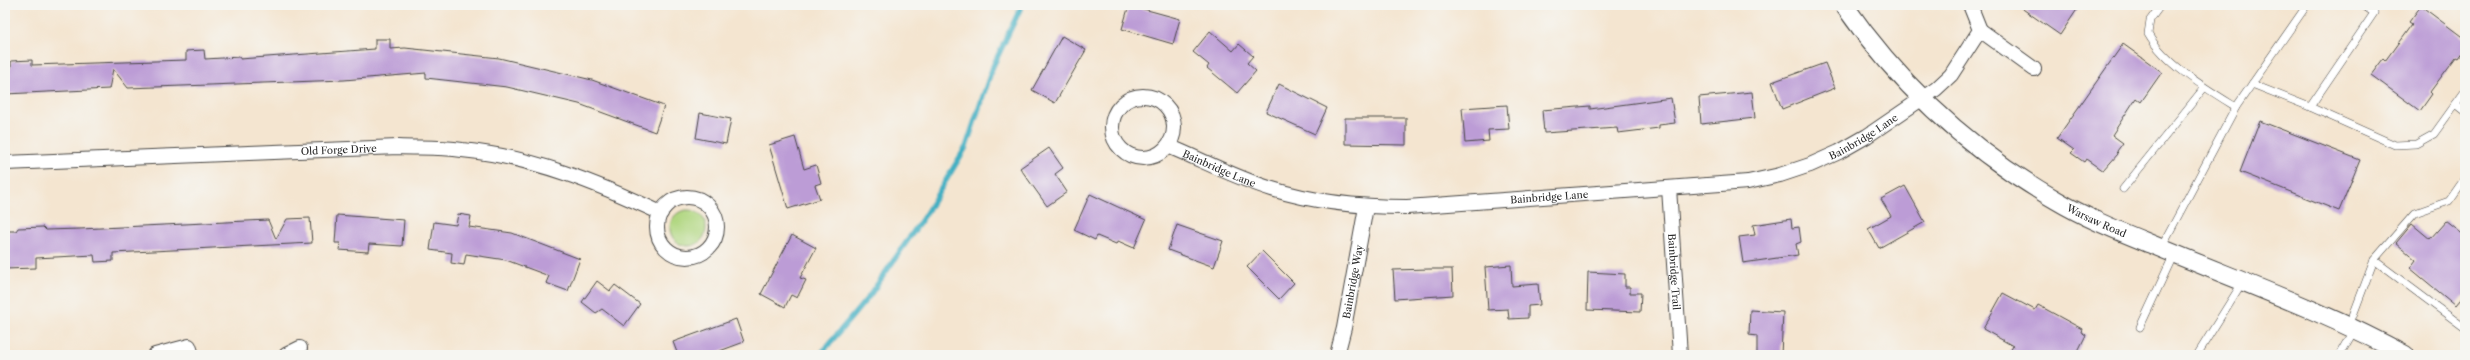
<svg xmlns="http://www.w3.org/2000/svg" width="2470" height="360" viewBox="0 0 2470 360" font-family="'Libre Caslon Text',serif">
<rect width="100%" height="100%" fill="#f6f6f2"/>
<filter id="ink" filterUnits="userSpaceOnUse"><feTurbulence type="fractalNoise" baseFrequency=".025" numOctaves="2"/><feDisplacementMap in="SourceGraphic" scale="8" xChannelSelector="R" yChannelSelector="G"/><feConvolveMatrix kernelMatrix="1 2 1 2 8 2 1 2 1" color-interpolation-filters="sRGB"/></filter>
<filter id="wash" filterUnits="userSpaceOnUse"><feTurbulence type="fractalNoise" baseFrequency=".012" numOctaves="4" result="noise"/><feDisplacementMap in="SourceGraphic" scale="16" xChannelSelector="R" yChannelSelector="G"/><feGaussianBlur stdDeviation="0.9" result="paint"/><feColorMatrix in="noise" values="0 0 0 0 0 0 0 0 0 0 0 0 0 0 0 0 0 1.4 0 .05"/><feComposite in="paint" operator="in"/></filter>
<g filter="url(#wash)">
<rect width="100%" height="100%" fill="#f4e5d0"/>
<circle fill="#b1d781" stroke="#6e8156" cx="688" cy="228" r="18"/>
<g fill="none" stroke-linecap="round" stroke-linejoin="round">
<polyline stroke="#45b0c3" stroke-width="5.5" points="820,355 870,295 925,215 966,147 993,66 1022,5"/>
</g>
<g id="blocks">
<g fill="#bc9cd6">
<polygon points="1129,5 1180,19 1173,44 1122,29"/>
<polygon points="2017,5 2080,5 2060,35"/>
<polygon points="2421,6 2465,39 2465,48 2458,58 2456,57 2430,92 2432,94 2420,111 2371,75 2383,59 2385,61 2412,24 2409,22"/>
<polygon points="1210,31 1233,51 1239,44 1253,56 1247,63 1256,71 1237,93 1207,68 1209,65 1193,52"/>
<polygon points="1062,36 1086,50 1055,103 1032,90"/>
<polygon points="375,39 390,39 390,49 405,48 499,58 592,80 664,106 655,132 579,104 507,87 426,78 426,73 344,80 128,88 113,69 109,89 5,94 5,68 11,68 11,61 32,60 32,65 186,60 186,51 204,50 205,59 240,57 240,59 375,49"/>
<polygon points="2123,44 2162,72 2141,102 2136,98 2112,135 2123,143 2117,151 2118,154 2103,171 2086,159 2084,162 2071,153 2074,150 2057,138"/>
<polygon points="1825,63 1835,88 1782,109 1772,82"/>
<polygon points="1279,84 1327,108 1315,134 1266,112"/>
<polygon points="1752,92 1755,118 1701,124 1699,97"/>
<polygon points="1671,98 1675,123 1659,125 1659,128 1618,133 1617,128 1544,133 1542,110 1590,106 1590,109"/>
<polygon points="1507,105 1509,129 1488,130 1489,141 1465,143 1462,108"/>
<polygon points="700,113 731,119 726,144 696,138"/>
<polygon points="1345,118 1406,118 1406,145 1345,144"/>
<polygon points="2260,121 2360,160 2339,211 2240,172"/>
<polygon points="795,137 804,169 816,165 821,183 815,185 820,199 788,209 769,145"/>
<polygon points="1049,148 1063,168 1055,174 1067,192 1047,206 1020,168"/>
<polygon points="1905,186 1925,222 1879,248 1868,229 1891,216 1881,199"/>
<polygon points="1090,194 1146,220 1134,248 1118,241 1116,244 1097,236 1095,240 1074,230"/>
<polygon points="458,214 471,216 469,227 512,233 580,259 568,291 546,283 549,276 506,260 466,254 464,265 451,263 452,253 430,250 434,222 456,225"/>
<polygon points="337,215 404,220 402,246 369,244 368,252 339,250 340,243 335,243"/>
<polygon points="310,218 312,243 113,253 113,261 95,262 94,255 36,258 36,268 5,269 5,231 16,231 18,228 43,227 46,230 80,229 268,220 276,239 287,219"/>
<polygon points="1791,219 1792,228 1799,227 1801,242 1796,244 1798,255 1743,263 1739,237 1755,235 1753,225"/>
<polygon points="2446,221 2465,236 2465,295 2456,306 2410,268 2416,260 2396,243 2412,224 2430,239"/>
<polygon points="1177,225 1223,241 1214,267 1168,250"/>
<polygon points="792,235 816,248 800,278 806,280 797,298 791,295 785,307 761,294"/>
<polygon points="1262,251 1294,283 1279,299 1247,267"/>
<polygon points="1511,265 1512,286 1538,284 1540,305 1528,306 1528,318 1509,319 1508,309 1488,310 1485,267"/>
<polygon points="1429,269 1452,269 1453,295 1395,299 1393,270"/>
<polygon points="1588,272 1625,274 1625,287 1630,287 1630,293 1641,293 1640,312 1587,310"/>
<polygon points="597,281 610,291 615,285 640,304 624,326 602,309 596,313 582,302"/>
<polygon points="2003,293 2035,310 2038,305 2082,329 2081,332 2086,335 2076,355 2008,355 2013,346 1983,329"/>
<polygon points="1750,310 1783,312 1781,355 1757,355 1757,336 1749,335"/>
<polygon points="736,319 744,342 709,355 678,355 673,342"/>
</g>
</g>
</g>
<g filter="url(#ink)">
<use href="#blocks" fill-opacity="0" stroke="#494744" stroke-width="1"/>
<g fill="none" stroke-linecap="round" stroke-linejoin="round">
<g stroke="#494744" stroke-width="8">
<g id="service">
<path d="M2161,5L2150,20L2148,34C2165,64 2207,89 2236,107"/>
<polyline points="2252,84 2310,107 2395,145 2416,144 2434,134 2465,91"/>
<polyline points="2456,104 2465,111"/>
<polyline points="2310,107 2374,13 2363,5"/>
<polyline points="2123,189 2204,88"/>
<polyline points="2161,248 2236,107 2307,5"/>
<polyline points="2374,260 2465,328"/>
<polyline points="2349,326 2374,260 2415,213 2449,201 2465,178"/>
<polyline points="2140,327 2174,254"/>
<polyline points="2197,355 2242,283"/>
<polyline points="2340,355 2355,329"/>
</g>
</g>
<g stroke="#494744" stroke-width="16">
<g id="minor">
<polyline points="1980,30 2034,69"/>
<circle cx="1143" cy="127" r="31"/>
<path id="s1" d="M1168,146C1202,160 1236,178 1272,189C1316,203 1361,207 1407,207L1748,182L1780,175L1810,165L1839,152L1867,136L1936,89L1951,75L1980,30L1970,5"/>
<path id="s2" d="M5,163L398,147C419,148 441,147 462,150C533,157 597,183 661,213"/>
<path id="s3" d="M1669,188L1680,355"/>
<circle cx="687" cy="227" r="30"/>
<polyline points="155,355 189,346 192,355"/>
<polyline points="286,355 300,348"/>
<path id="s4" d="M1337,355L1344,328L1366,207"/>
</g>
</g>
<g stroke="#494744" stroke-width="20">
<g id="tertiary">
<path id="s5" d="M1844,5C1900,86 1971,151 2056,200C2086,218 2119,231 2151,244C2236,280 2325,311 2405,355"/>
</g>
</g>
<use href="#service" stroke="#fff" stroke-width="7"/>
<use href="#minor" stroke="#fff" stroke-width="14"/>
<use href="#tertiary" stroke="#fff" stroke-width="18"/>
</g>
</g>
<g text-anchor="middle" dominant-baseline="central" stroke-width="4" stroke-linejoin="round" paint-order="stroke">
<g font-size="10" fill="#2b2b2b" stroke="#f6f6f2">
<text stroke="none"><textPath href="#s1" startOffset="716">Bainbridge Lane</textPath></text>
<text stroke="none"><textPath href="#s2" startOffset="334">Old Forge Drive</textPath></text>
<text stroke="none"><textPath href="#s1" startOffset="56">Bainbridge Lane</textPath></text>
<text stroke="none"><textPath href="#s1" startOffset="392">Bainbridge Lane</textPath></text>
<text stroke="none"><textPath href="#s5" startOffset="336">Warsaw Road</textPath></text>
<text stroke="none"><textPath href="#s3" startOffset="84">Bainbridge Trail</textPath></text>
<text stroke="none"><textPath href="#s4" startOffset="75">Bainbridge Way</textPath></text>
</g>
</g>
<rect width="2470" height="360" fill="none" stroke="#f6f6f2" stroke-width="20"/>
</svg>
